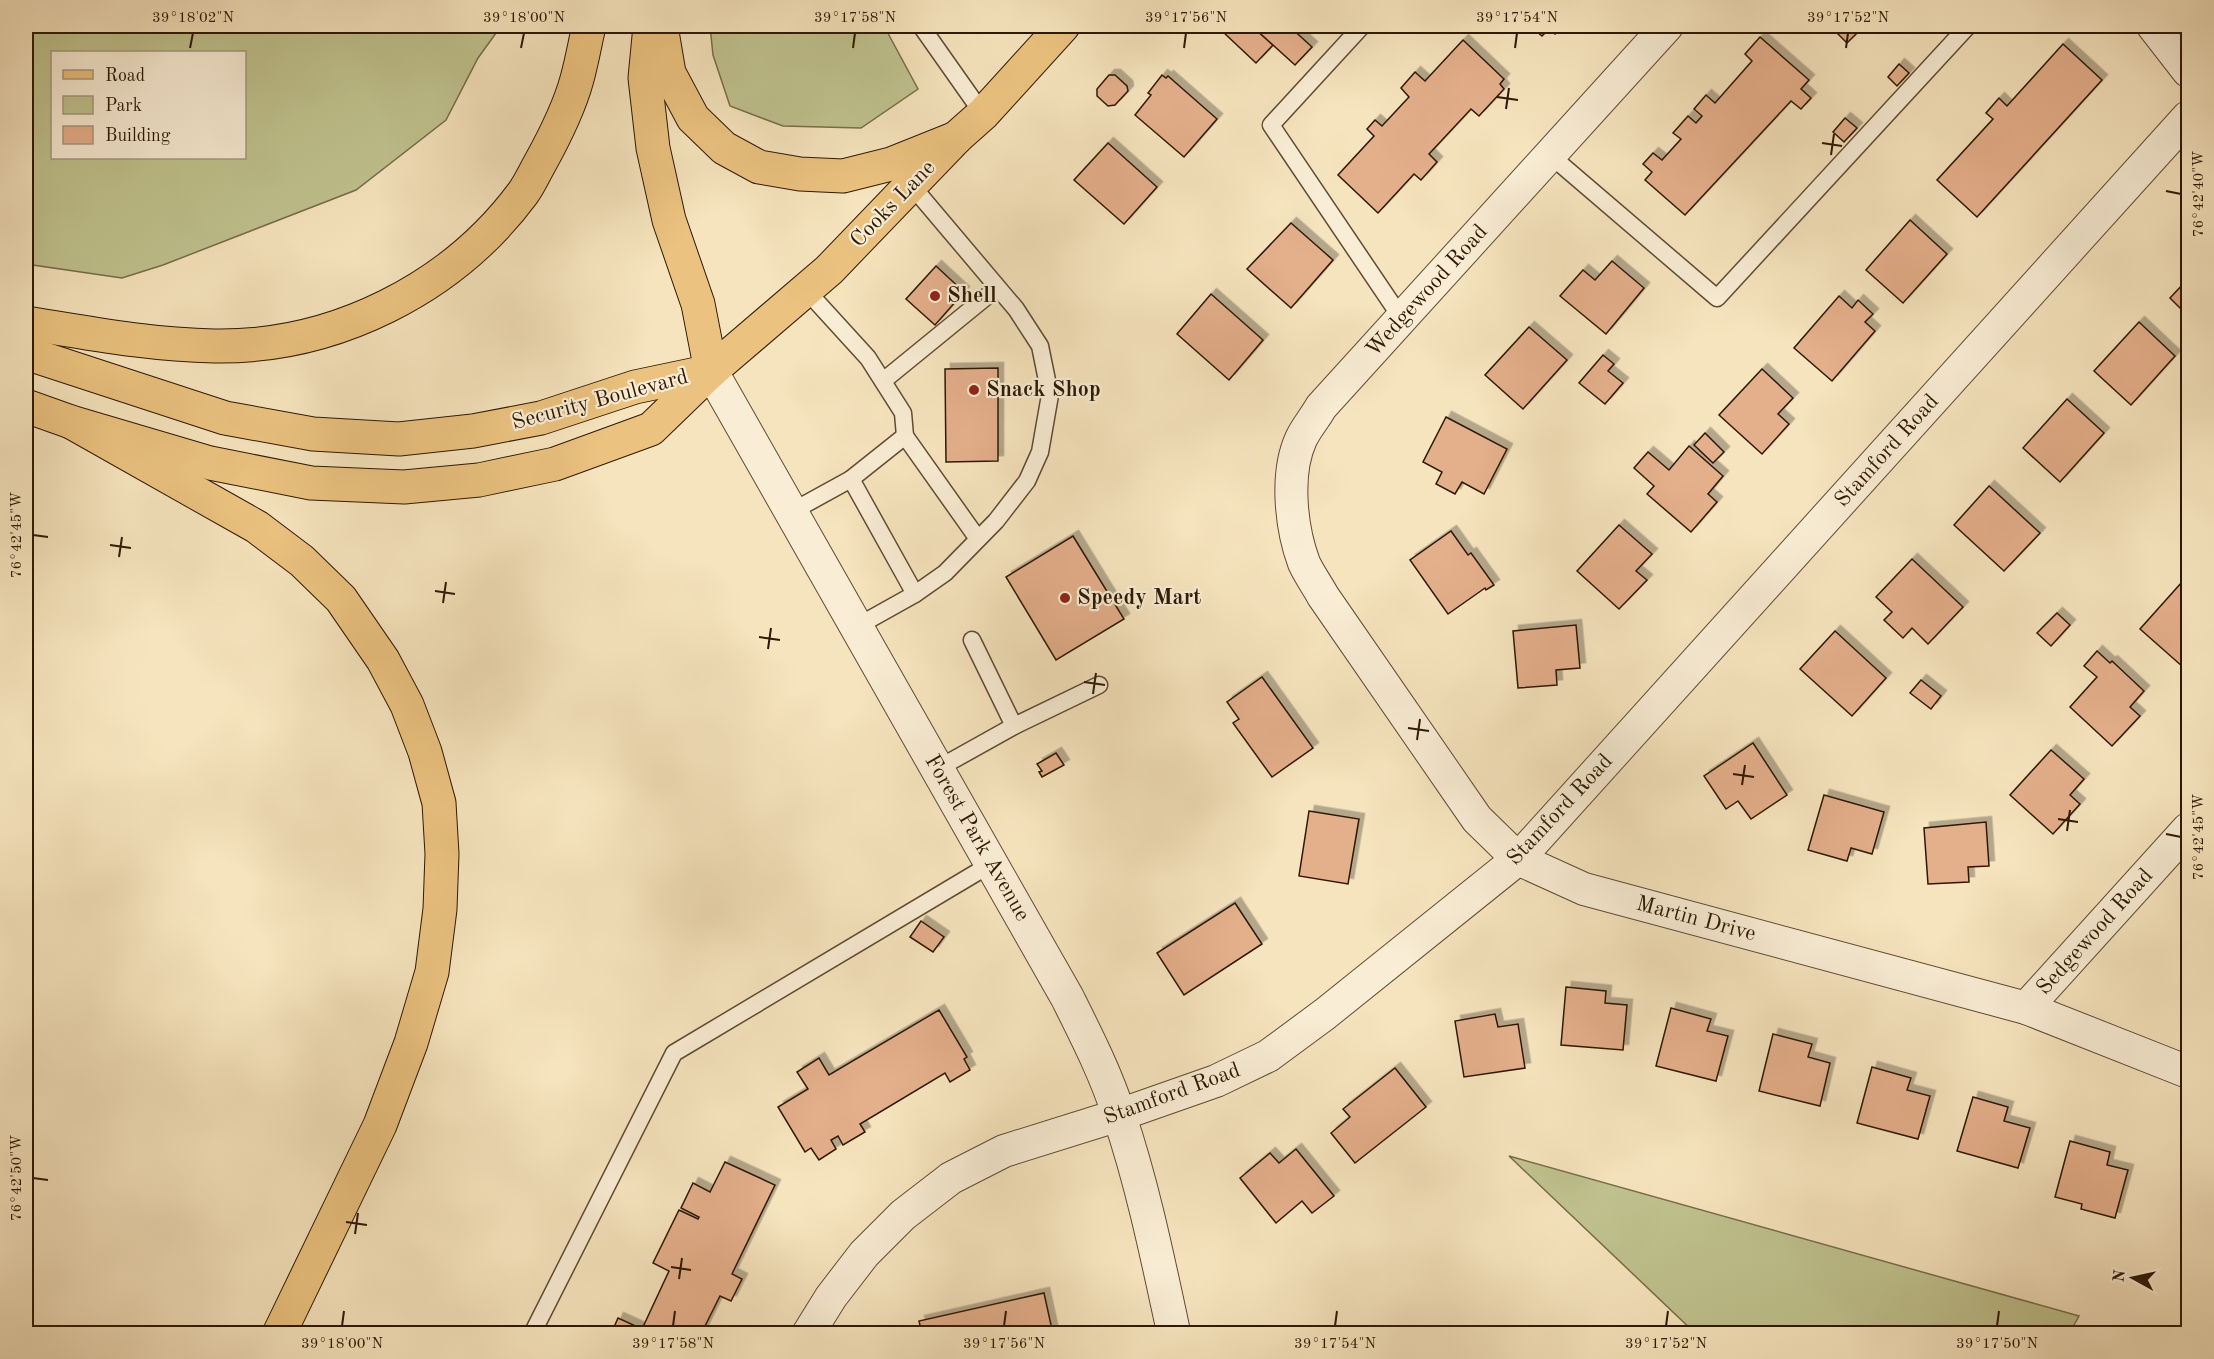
<svg xmlns="http://www.w3.org/2000/svg" width="2214" height="1359" viewBox="0 0 2214 1359" font-family="'Old Standard TT',serif">
<defs>
<filter id="shadow"><feDropShadow dx="5.5" dy="-5.5" stdDeviation="0" flood-color="#0004"/></filter>
</defs>
<rect width="100%" height="100%" fill="#f6e4be"/>
<filter id="stains"><feTurbulence type="fractalNoise" baseFrequency=".00333" numOctaves="4"/><feColorMatrix values="0 0 0 0 .2 0 0 0 0 .09 0 0 0 0 .02 0 0 0 .5 -.17"/></filter>
<radialGradient id="worn" r=".72"><stop offset=".6" stop-color="#630" stop-opacity="0"/><stop offset="1" stop-color="#630" stop-opacity=".3"/></radialGradient>
<g fill="#c0c38f" stroke="#766e4a" stroke-width="1.5" fill-rule="evenodd">
<path d="M26,26H499V29L478,58L446,120L356,190L163,265L122,278L26,264ZM52,52H244V158H52Z"/>
<polygon points="710,26 884,26 918,89 861,128 783,126 730,106 713,55"/>
<polygon points="1509,1156 2079,1316 2069,1334 1695,1333"/>
</g>
<g fill="#e4af8b" stroke="#2d1804" stroke-width="1.5" filter="url(#shadow)">
<polygon points="1227,26 1252,26 1273,45 1256,63 1222,31"/>
<polygon points="1252,26 1289,26 1312,47 1295,65"/>
<polygon points="1530,26 1563,26 1555,34 1549,29 1542,36"/>
<polygon points="1830,26 1864,26 1847,43"/>
<polygon points="1760,37 1809,80 1801,89 1811,98 1801,109 1791,101 1685,215 1645,180 1652,172 1643,164 1653,153 1662,160 1681,139 1673,133 1688,116 1696,123 1702,116 1694,109 1706,95 1715,103 1752,61 1745,54"/>
<polygon points="1463,40 1504,79 1500,84 1504,89 1479,116 1471,109 1429,154 1437,162 1421,180 1414,174 1378,213 1338,175 1374,136 1367,129 1375,120 1382,126 1409,97 1401,88 1415,72 1425,81"/>
<polygon points="2063,44 2102,80 1977,217 1937,180 1993,119 1986,113 1999,98 2007,106"/>
<polygon points="1899,64 1909,73 1897,86 1888,77"/>
<polygon points="1109,75 1115,75 1127,86 1128,91 1115,105 1108,106 1097,96 1097,89"/>
<polygon points="1162,75 1166,78 1168,76 1217,119 1184,157 1135,115 1151,95 1148,93"/>
<polygon points="1845,118 1857,128 1844,142 1833,132"/>
<polygon points="1108,143 1157,187 1124,224 1074,180"/>
<polygon points="1910,220 1947,254 1903,303 1866,270"/>
<polygon points="1291,223 1333,260 1291,308 1247,269"/>
<polygon points="1612,261 1644,288 1606,334 1560,296 1583,270 1595,280"/>
<polygon points="936,266 964,292 935,325 906,299"/>
<polygon points="2188,279 2188,316 2170,298"/>
<polygon points="1211,294 1263,340 1229,380 1177,334"/>
<polygon points="1839,296 1852,308 1858,300 1873,314 1865,322 1875,331 1832,381 1794,348"/>
<polygon points="2139,322 2175,356 2131,405 2094,371"/>
<polygon points="1529,327 1567,360 1523,409 1485,375"/>
<polygon points="1603,355 1614,364 1608,371 1623,383 1605,404 1579,383"/>
<polygon points="998,368 998,461 946,462 945,369"/>
<polygon points="1762,369 1793,398 1778,414 1789,424 1762,454 1719,415"/>
<polygon points="2067,399 2104,433 2060,482 2023,448"/>
<polygon points="1446,417 1507,449 1484,494 1462,482 1455,494 1436,484 1442,472 1423,462"/>
<polygon points="1705,433 1724,452 1713,463 1694,445"/>
<polygon points="1689,446 1723,476 1708,494 1717,502 1691,532 1647,494 1654,486 1634,468 1648,452 1669,470"/>
<polygon points="1989,486 2040,533 2004,571 1954,525"/>
<polygon points="1619,525 1652,554 1636,571 1647,580 1619,609 1577,571"/>
<polygon points="1451,531 1468,555 1471,553 1494,585 1486,590 1485,588 1448,614 1410,560"/>
<polygon points="1073,536 1124,619 1056,660 1006,577"/>
<polygon points="1912,559 1963,607 1928,644 1912,628 1903,638 1884,620 1892,612 1876,597"/>
<polygon points="2182,582 2188,587 2188,661 2183,667 2140,629"/>
<polygon points="2057,613 2070,625 2051,646 2037,633"/>
<polygon points="1576,625 1580,668 1556,670 1557,685 1518,688 1513,631"/>
<polygon points="1835,631 1886,678 1852,716 1800,669"/>
<polygon points="2097,651 2110,663 2112,661 2144,691 2130,707 2140,716 2112,746 2070,707 2097,677 2084,666"/>
<polygon points="1262,677 1313,748 1272,777 1233,723 1239,719 1227,702"/>
<polygon points="1921,680 1941,696 1931,709 1910,693"/>
<polygon points="1753,743 1787,795 1751,819 1738,801 1726,809 1704,776"/>
<polygon points="2051,750 2084,779 2070,795 2080,804 2053,834 2010,795"/>
<polygon points="1056,753 1064,765 1042,777 1039,772 1042,771 1037,764"/>
<polygon points="1824,795 1884,812 1872,854 1851,848 1847,861 1808,850"/>
<polygon points="1309,811 1359,819 1348,884 1299,876"/>
<polygon points="1986,822 1989,866 1968,867 1969,882 1928,884 1924,828"/>
<polygon points="1235,903 1262,944 1184,995 1157,953"/>
<polygon points="921,921 944,937 933,952 910,937"/>
<polygon points="1566,987 1606,991 1605,1003 1627,1005 1623,1050 1561,1045"/>
<polygon points="1671,1008 1711,1019 1707,1031 1728,1036 1716,1081 1656,1066"/>
<polygon points="939,1010 967,1057 964,1059 970,1070 950,1082 945,1073 860,1124 865,1132 843,1145 838,1136 831,1140 836,1149 819,1160 811,1148 805,1152 778,1107 808,1089 797,1072 819,1058 829,1075"/>
<polygon points="1495,1014 1498,1027 1518,1024 1525,1068 1464,1077 1455,1021"/>
<polygon points="1773,1034 1812,1044 1808,1057 1830,1063 1820,1106 1759,1091"/>
<polygon points="1872,1067 1911,1078 1907,1090 1930,1096 1918,1139 1857,1123"/>
<polygon points="1395,1068 1426,1107 1355,1163 1331,1133 1350,1117 1343,1109"/>
<polygon points="1973,1097 2008,1107 2004,1121 2030,1128 2018,1168 1957,1151"/>
<polygon points="2070,1141 2110,1152 2107,1165 2128,1170 2115,1218 2081,1209 2082,1204 2055,1197"/>
<polygon points="1296,1149 1334,1196 1312,1213 1302,1201 1276,1223 1240,1178 1270,1153 1279,1163"/>
<polygon points="725,1162 775,1185 732,1274 742,1279 731,1301 720,1296 701,1334 611,1334 618,1318 642,1329 669,1271 653,1263 679,1210 698,1219 699,1217 681,1208 693,1183 710,1192"/>
<polygon points="1044,1293 1053,1334 922,1334 919,1321"/>
</g>
<g fill="none" stroke-linecap="round" stroke-linejoin="round">
<g stroke="#5f4b32" stroke-width="19">
<g id="service">
<polyline points="921,26 983,114"/>
<polyline points="1362,26 1271,125 1402,319"/>
<polyline points="1550,155 1717,298 1968,26"/>
<polyline points="912,186 1016,309 1040,346 1050,395 1040,452 1027,481 996,521 945,573 915,594"/>
<polyline points="806,290 868,358 903,413 905,436"/>
<polyline points="883,381 997,288"/>
<polyline points="851,479 905,436 978,539"/>
<polyline points="791,512 851,479 915,594 856,627"/>
<polyline points="1014,726 1099,685"/>
<polyline points="937,769 1014,726 972,640"/>
<polyline points="532,1334 674,1053 991,864"/>
</g>
</g>
<g stroke="#5f4b32" stroke-width="34">
<g id="minor">
<path d="M1667,26L1321,407C1315,418 1306,428 1301,439C1285,474 1291,528 1304,563C1309,574 1317,585 1323,596L1477,819L1518,859L1584,889L2026,1008L2188,1072"/>
<polyline points="2153,26 2188,71"/>
<polyline points="2026,1008 2188,829"/>
<polyline points="808,1334 831,1297 864,1254 903,1215 951,1178 1004,1151 1119,1115 1216,1081 1268,1056 1325,1014 1518,859 2188,117"/>
</g>
</g>
<g stroke="#5f4b32" stroke-width="35">
<path id="tertiary" d="M711,371L1067,997C1086,1035 1106,1074 1119,1115C1143,1186 1158,1260 1174,1334"/>
</g>
<g stroke="#2d1804" stroke-width="35">
<g id="primary">
<polyline points="26,353 225,418 313,434 399,439 473,431 541,418 635,387 711,371"/>
<polyline points="26,406 71,422 210,463 311,483 404,487 479,480 555,464 651,429 711,371 829,270 956,138 983,114 1063,26"/>
</g>
</g>
<g stroke="#2d1804" stroke-width="35">
<g id="motorway">
<polyline points="650,26 645,78 653,148 669,220 698,304 711,371"/>
<polyline points="661,26 669,73 693,118 724,148 759,167 800,174 843,176 891,164 956,138"/>
<path d="M26,323C88,333 151,345 214,346C334,348 452,289 523,193C529,185 534,174 539,165C554,138 569,109 577,79C582,61 585,43 589,26"/>
<polyline points="71,422 257,527 302,561 341,599 383,660 407,705 425,752 439,803 442,854 440,909 432,972 411,1043 380,1125 279,1334"/>
</g>
</g>
<use href="#service" stroke="#f9edd5" stroke-width="16"/>
<use href="#minor" stroke="#f9edd5" stroke-width="32"/>
<use href="#tertiary" stroke="#f9edd5" stroke-width="33"/>
<use href="#primary" stroke="#ebc27f" stroke-width="33"/>
<use href="#motorway" stroke="#ebc27f" stroke-width="33"/>
</g>
<path fill="none" stroke="#2d1804" stroke-width="2" d="M190,48L193,33M521,48L524,33M853,48L855,33M1184,48L1186,33M1515,48L1517,33M1846,48L1848,33M1497,97L1518,100M1506,109L1509,88M1822,143L1842,146M1831,155L1834,134M2166,191L2181,194M33,535L48,537M110,545L131,548M119,557L122,537M435,591L455,594M443,603L446,582M759,637L780,640M768,649L771,628M1084,682L1105,685M1093,694L1096,673M1408,728L1429,731M1417,740L1420,719M1733,774L1754,777M1742,785L1745,765M2058,819L2078,822M2067,831L2070,810M2166,834L2181,837M33,1178L48,1180M346,1222L367,1225M355,1234L358,1213M671,1267L691,1270M679,1279L682,1258M342,1326L344,1311M673,1326L675,1311M1004,1326L1006,1311M1335,1326L1337,1311M1666,1326L1668,1311M1997,1326L1999,1311"/>
<g fill="#8f2418" stroke="#f9edd5" stroke-width="2">
<circle cx="935" cy="296" r="6"/>
<circle cx="974" cy="390" r="6"/>
<circle cx="1065" cy="598" r="6"/>
</g>
<g text-anchor="middle" dominant-baseline="central" stroke-width="4.5" stroke-linejoin="round" paint-order="stroke">
<g font-size="22" fill="#2d1804" stroke="#f9edd5">
<text transform="translate(893 204) rotate(-46)">Cooks Lane</text>
<text transform="translate(1427 291) rotate(-48)">Wedgewood Road</text>
<text transform="translate(600 400) rotate(-15)">Security Boulevard</text>
<text transform="translate(1887 451) rotate(-48)">Stamford Road</text>
<text transform="translate(1560 810) rotate(-47)">Stamford Road</text>
<text transform="translate(977 838) rotate(60)">Forest Park Avenue</text>
<text transform="translate(1696 919) rotate(15)">Martin Drive</text>
<text transform="translate(2095 932) rotate(-48)">Sedgewood Road</text>
<text transform="translate(1172 1094) rotate(-20)">Stamford Road</text>
</g>
<g font-size="22" font-weight="bold" fill="#2d1804" stroke="#f9edd5" text-anchor="start">
<text x="947" y="296">Shell</text>
<text x="986" y="390">Snack Shop</text>
<text x="1077" y="598">Speedy Mart</text>
</g>
</g>
<rect width="2214" height="1359" fill="none" stroke="#f6e4be" stroke-width="66"/>
<rect x="51" y="51" width="195" height="108" fill="#f9edd5" stroke="#a79881" stroke-width="1.5"/>
<rect x="63" y="70" width="30" height="9" fill="#ebc27f" stroke="#a79881" stroke-width="1.5"/>
<text x="105" y="81" font-size="18" fill="#2d1804">Road</text>
<rect x="63" y="96" width="30" height="18" fill="#c0c38f" stroke="#a79881" stroke-width="1.5"/>
<text x="105" y="111" font-size="18" fill="#2d1804">Park</text>
<rect x="63" y="126" width="30" height="18" fill="#e4af8b" stroke="#a79881" stroke-width="1.5"/>
<text x="105" y="141" font-size="18" fill="#2d1804">Building</text>
<g transform="translate(2133 1278) rotate(278)" stroke="#f9edd5" stroke-width="4.5" paint-order="stroke">
<path d="M0-4.5L10 22L0 15L-10 22Z" fill="#2d1804"/>
<text y="-9" font-size="16" font-weight="bold" text-anchor="middle" fill="#2d1804">N</text>
</g>
<rect x="33" y="33" width="2148" height="1293" fill="none" stroke="#2d1804" stroke-width="2"/>
<g font-size="15" text-anchor="middle" fill="#2d1804">
<text x="193" y="22">39°18'02"N</text>
<text x="524" y="22">39°18'00"N</text>
<text x="855" y="22">39°17'58"N</text>
<text x="1186" y="22">39°17'56"N</text>
<text x="1517" y="22">39°17'54"N</text>
<text x="1848" y="22">39°17'52"N</text>
<text transform="translate(2198 194) rotate(-90)" y="5">76°42'40"W</text>
<text transform="translate(16 535) rotate(-90)" y="5">76°42'45"W</text>
<text transform="translate(2198 837) rotate(-90)" y="5">76°42'45"W</text>
<text transform="translate(16 1178) rotate(-90)" y="5">76°42'50"W</text>
<text x="342" y="1348">39°18'00"N</text>
<text x="673" y="1348">39°17'58"N</text>
<text x="1004" y="1348">39°17'56"N</text>
<text x="1335" y="1348">39°17'54"N</text>
<text x="1666" y="1348">39°17'52"N</text>
<text x="1997" y="1348">39°17'50"N</text>
</g>
<rect width="100%" height="100%" filter="url(#stains)"/>
<rect width="100%" height="100%" fill="url(#worn)"/>
</svg>
